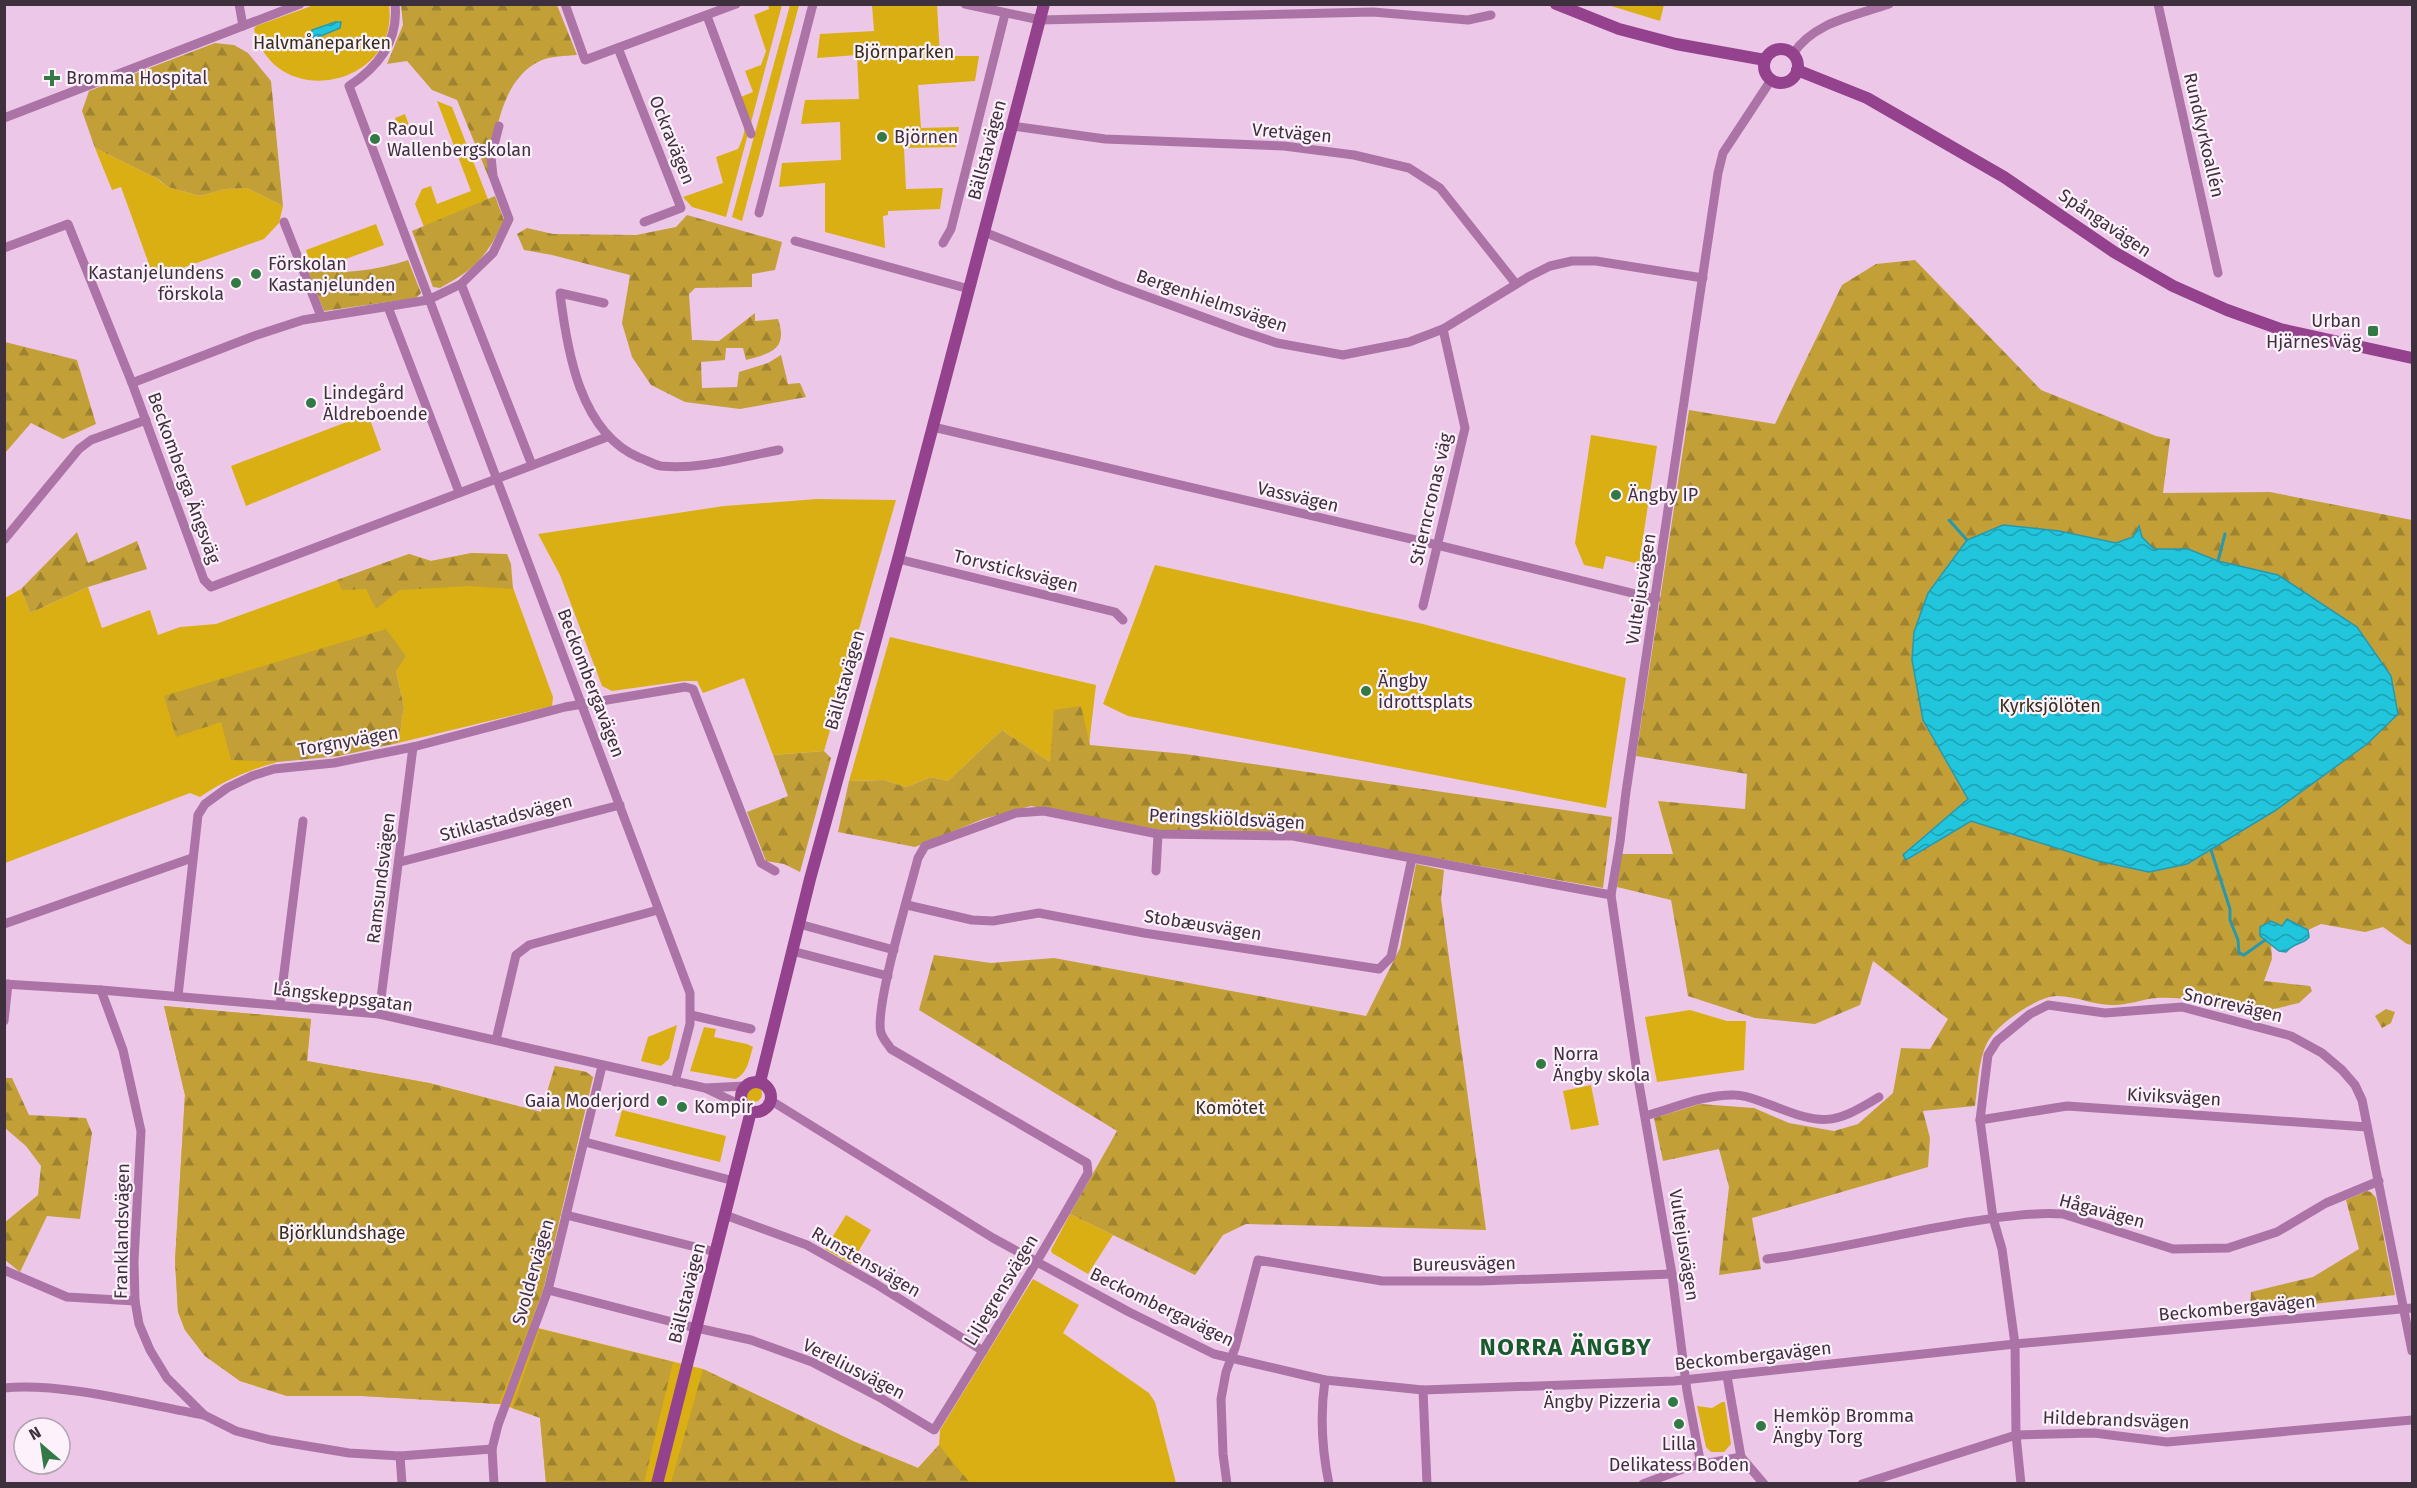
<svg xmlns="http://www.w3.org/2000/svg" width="2417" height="1488" viewBox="0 0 2417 1488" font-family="'Fira Sans',sans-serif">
<defs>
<pattern id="forest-firs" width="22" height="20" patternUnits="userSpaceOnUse" patternTransform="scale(1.5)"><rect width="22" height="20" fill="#c2a037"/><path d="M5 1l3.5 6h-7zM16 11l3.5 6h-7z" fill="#9f8330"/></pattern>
<pattern id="water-waves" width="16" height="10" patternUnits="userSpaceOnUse" patternTransform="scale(1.5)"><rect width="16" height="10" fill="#21c5dc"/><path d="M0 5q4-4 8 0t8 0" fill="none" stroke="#1ea0b4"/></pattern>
</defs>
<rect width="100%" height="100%" fill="#edc7e8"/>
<g fill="#daaf13">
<path d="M314,5H389C400,87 274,113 254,29L256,26Z"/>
<path d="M768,5H782L726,217L692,207L683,197L723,183L716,157L738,149C749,126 744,122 738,98L753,92L745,71L761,65L766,51L754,15L769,9Z"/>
<polygon points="790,5 799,5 742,221 732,217"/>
<polygon points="872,5 937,5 940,56 979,56 975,81 918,85 921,128 959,127 956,147 904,148 906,189 943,188 940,209 888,211 888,215 883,216 885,248 825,232 825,183 779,187 782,163 841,160 840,122 801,124 805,100 859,99 857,55 817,58 820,34 874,31"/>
<polygon points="1608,5 1664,4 1664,5 1660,21"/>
<polygon points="437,101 452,107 493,212 428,237 415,204 422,189 431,186 437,204 471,191"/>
<polygon points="405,114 410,128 400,132 395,118"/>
<polygon points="95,148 156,178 168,187 200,196 225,189 247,188 283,206 279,223 264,239 154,278 121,187 112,190"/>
<polygon points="376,224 384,245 332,264 330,259 311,265 306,250"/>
<polygon points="368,414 381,450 246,506 231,466"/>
<polygon points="1591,435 1657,446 1639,564 1606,556 1603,569 1584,565 1575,543"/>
<polygon points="817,499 896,500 824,751 773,755 744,678 703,693 697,681 684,681 612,691 602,686 560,575 538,534 724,506"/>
<path d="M472,553L501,555L553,697L552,706L398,743L404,707L396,671L221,722L258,761L278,762C249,770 225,780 200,797L190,793L5,863V598L21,589L30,613L88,587L102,628L150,610L158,635L180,627L216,624L409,554L431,561Z"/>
<polygon points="1155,565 1423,624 1626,678 1606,808 1128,716 1103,704"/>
<polygon points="890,637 1096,685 1089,745 1050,762 1002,730 948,781 931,777 906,787 884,780 849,781"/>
<polygon points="164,1006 311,1019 307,1061 429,1083 541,1112 555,1066 586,1072 593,1077 543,1290 530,1326 703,1369 855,1442 918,1468 939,1445 940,1430 1033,1279 1079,1305 1063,1333 1149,1393 1155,1402 1176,1483 546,1483 540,1417 499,1404 362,1396 287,1396 240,1381 205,1356 185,1330 178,1312 175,1261 185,1095"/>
<polygon points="1690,1010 1727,1021 1746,1021 1744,1070 1657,1082 1645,1017"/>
<polygon points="677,1025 669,1059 661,1066 641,1061 648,1037"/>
<path d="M704,1027L716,1029L714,1037L747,1044L753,1047C749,1059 748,1074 735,1079L690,1071Z"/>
<polygon points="1591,1085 1599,1125 1571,1130 1563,1091"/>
<circle cx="754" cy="1094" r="8"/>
<polygon points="622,1110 726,1136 720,1162 615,1136"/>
<polygon points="1070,1214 1113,1235 1088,1274 1052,1253 1051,1250"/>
<polygon points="846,1215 871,1230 851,1264 825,1249"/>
<polygon points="1722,1402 1725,1402 1731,1444 1724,1452 1711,1452 1706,1447 1697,1406 1712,1408"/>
</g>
<g fill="url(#forest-firs)" fill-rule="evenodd">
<path d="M401,5H557L577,55C566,56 550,56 540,61C500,79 494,140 489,178L457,100L432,90L407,61L387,64L403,25Z"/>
<polygon points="215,43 234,45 248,53 271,81 283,206 247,188 225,189 200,196 168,187 158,179 95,148 82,111 89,91"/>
<path d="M495,196L504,220C486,258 476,268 440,288L433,287L412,231Z"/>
<path d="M687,215L782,242L775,270L752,274V287L695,288L689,294L692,340L719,341L755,313V321L778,319C788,349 772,353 746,360L743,348H726L725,360L701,362L702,388L737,387L739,372L768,363L781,355L788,384L800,383L806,397L740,409L685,402L651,385L632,357L622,323L630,275L552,255L524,250L517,234L527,228L553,234L636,235L676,227Z"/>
<path d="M408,260L421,293L416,298L324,311L308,271C342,274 375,271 408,260Z"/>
<path d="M1915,260L2041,390L2156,436L2170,439L2163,493L2270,492L2412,520V945L2407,944L2383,927L2365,932L2321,924L2308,930L2288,919L2282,926L2271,921L2260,928V936L2271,945L2272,959L2264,981L2310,986L2312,991L2299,1003L2274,1009L2264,1019C2230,1008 2192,996 2157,998C2141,999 2127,1006 2111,1005C2093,1005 2076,996 2057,996C2037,996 1996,1025 1987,1043C1978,1061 1978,1086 1975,1106L1923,1111L1930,1138L1928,1167L1752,1218L1761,1269L1719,1275L1729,1187L1719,1149L1663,1161L1654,1118L1700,1104L1754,1108L1789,1123L1834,1131L1858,1124L1893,1093L1901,1048L1930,1049L1948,1019L1873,961L1860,1005L1815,1024L1755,1018L1688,996L1671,900L1617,887L1621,854H1673L1658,801L1745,809L1747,774L1636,756L1689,410L1775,424L1842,285L1876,264ZM2059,531L2117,543L2133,537H2142L2154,549H2188L2218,561L2398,714L2367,744L2276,810L2187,864L2149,872L2098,861L1971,821L1907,860L1903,855L1968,799L1923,720Z"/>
<polygon points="5,342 77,360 96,424 63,439 31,423 5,453"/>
<polygon points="77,532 88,563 137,541 147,569 88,587 30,613 21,589"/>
<polygon points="472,553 507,554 511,564 513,589 469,586 400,590 376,609 366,589 342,590 337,580 409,554 431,561"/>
<polygon points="386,629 406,656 396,671 404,707 398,743 339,756 278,762 231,760 221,722 176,737 164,696"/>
<polygon points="1081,706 1090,745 1185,754 1612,817 1603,888 1283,831 1161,830 1031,806 983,819 915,847 838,832 849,781 884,780 906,787 931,777 948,781 1002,730 1050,762 1054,710"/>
<polygon points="824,751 831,758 800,872 784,864 766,861 747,812 788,796 773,755"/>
<polygon points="1416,864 1444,870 1441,899 1486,1230 1246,1224 1223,1235 1195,1275 1070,1214 1117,1131 919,1010 934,955 991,963 1054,958 1366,1016 1400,948"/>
<polygon points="164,1006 311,1019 307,1061 429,1083 541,1112 555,1066 586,1072 593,1077 543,1290 499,1404 362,1396 287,1396 240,1381 205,1356 185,1330 178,1312 175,1261 185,1095"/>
<polygon points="2386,1009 2395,1012 2391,1023 2382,1028 2375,1016"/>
<polygon points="5,1078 12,1078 29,1115 86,1118 92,1133 80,1219 47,1216 20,1272 5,1260 4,1223 38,1195 41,1166 26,1146 5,1128"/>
<polygon points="2367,1191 2371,1192 2376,1198 2395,1295 2250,1311 2251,1292 2313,1277 2359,1249 2346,1200"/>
<polygon points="540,1329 673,1362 644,1483 546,1483 540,1418 512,1408"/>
<polygon points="703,1369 855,1442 918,1468 939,1445 970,1483 671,1483"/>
</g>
<g fill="url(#water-waves)" stroke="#2a98ac" stroke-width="1.5">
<polygon points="335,22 341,22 340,28 316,38 310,37 312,30"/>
<polygon points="2003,525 2059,531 2116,543 2133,537 2139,526 2142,537 2154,549 2188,549 2218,561 2278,575 2357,627 2391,676 2398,714 2367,744 2276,810 2187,864 2149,872 2098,861 1971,821 1906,860 1903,855 1968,799 1923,720 1912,660 1914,632 1928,593 1967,540"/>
<path d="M2287,919L2308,930L2309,937C2303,945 2294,942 2286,952L2279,951L2260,936V927L2271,921L2282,926Z"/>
</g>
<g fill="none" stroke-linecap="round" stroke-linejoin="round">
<g stroke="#2a98ac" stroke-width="3">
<polyline points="1949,520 1967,540"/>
<polyline points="2218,561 2225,534"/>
<polyline points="2211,850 2230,909 2230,920 2238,940 2239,953 2244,955 2265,940"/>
</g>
<g stroke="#ac74a6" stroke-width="9">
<polyline points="239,4 243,26"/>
<path d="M395,4C399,41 378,67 349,86L690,993V1024L675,1082"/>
<polyline points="565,4 585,60 736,4"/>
<polyline points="965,4 1040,20 1373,12 1468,20 1491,15"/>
<polyline points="2158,4 2218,273"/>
<polyline points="707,16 751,134"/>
<polyline points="618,48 681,208 644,222"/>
<path d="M1793,54C1813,22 1855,16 1889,4"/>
<polyline points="4,118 300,4"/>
<polyline points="1012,126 1105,139 1284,146 1354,155 1409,168 1440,188 1516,284"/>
<polyline points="759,213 813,4"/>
<polyline points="284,222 321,316"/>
<polyline points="984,232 1116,285 1241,331 1277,343 1343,355 1409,342 1443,329 1528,277 1550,266 1572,261 1596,261 1703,278"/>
<polyline points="795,241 969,289"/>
<polyline points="943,243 951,229 1005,14"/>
<polyline points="4,248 68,224 132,383 204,580 211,587 607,437"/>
<polyline points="461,284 532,465"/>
<path d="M604,303L560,293C567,351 580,433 640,458C647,460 654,465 661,466C700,470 741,457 779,450"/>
<polyline points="388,307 459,492"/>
<polyline points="132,383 254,336 303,320 428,300 461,284 493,253 509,219 493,176 491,157 499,126"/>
<polyline points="933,427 1437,545 1656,599"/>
<polyline points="4,540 79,449 91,440 146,420"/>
<polyline points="898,559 1115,612 1123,620"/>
<polyline points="1423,606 1465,428 1443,329"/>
<polyline points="400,862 620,805"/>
<polyline points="1156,871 1158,834"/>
<polyline points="907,905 972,920 993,921 1039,913 1144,933 1379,969 1391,957 1412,858"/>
<polyline points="4,924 192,858"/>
<polyline points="799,924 894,950"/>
<polyline points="792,951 888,976"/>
<polyline points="4,984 101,990 379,1014 705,1088 745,1086"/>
<polyline points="101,990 123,1050 141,1131 134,1261 135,1301 139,1324 150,1350 167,1378 204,1415 236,1431 271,1440 349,1453 400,1456 492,1449"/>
<polyline points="178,996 198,815 205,804 227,788 252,776 274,769 334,763 413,747 565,707 685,687 693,689 761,863 775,871"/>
<polyline points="280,1005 303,821"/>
<polyline points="379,1014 413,747"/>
<polyline points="691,1015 751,1029"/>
<polyline points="4,1021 8,984"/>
<polyline points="496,1040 516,955 529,945 658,910"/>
<polyline points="707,1089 745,1107"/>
<polyline points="770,1100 993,1238 1129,1312 1214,1354 1325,1380 1423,1390 1674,1381 2015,1344 2412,1308"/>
<path d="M1645,1116C1674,1108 1705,1094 1735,1095C1747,1095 1759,1101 1771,1105C1822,1125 1832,1126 1879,1097"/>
<polyline points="1980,1120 2067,1106 2367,1127"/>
<polyline points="585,1142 734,1181"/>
<polyline points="566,1215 716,1252"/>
<polyline points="725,1215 807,1245 876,1284 983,1351"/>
<path d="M1767,1259C1833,1250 1897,1234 1962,1223C1995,1218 2029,1212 2063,1214L2173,1249L2228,1248L2277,1232L2326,1203L2379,1181"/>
<polyline points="4,1270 67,1297 135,1301"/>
<path d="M548,1290L688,1326L751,1340L812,1362L879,1397L934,1430C987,1345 1039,1260 1088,1173L1087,1163L891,1049C888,1044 883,1039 881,1033C874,1008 910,890 918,858L925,846L1016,813L1044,811L1158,834L1293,836L1611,895"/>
<polyline points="1727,1376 1741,1457"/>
<path d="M1325,1380C1320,1414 1322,1450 1329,1484"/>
<path d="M4,1388C63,1382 146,1405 204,1415"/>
<polyline points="1423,1390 1427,1484"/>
<polyline points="400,1456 402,1484"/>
<polyline points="1741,1457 1764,1484"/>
<polyline points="1701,1465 1687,1391 1672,1274 1637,1072 1611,895 1620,842 1626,792 1718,173 1723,153 1771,80"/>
<polyline points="494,1484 492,1449 498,1425 548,1290 602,1066"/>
<polyline points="1227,1484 1223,1454 1221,1399 1226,1372 1235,1348 1258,1260 1382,1281 1480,1281 1672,1274"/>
<polyline points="1643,1484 1688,1467 1741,1457"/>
<polyline points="1862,1484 2016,1435 2094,1433 2167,1442 2412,1420"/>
<polyline points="2021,1484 2016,1435 2015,1344 2002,1249 1993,1218 1980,1120 1988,1055 1997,1041 2030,1014 2048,1005 2105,1013 2182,1007 2291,1036 2322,1053 2342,1070 2355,1085 2362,1100 2412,1351"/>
</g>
<g stroke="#94418e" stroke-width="12">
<polyline points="1556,4 1619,29 1676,44 1765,60"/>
<circle cx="1781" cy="66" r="17"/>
<polyline points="1797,70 1867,98 2004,177 2114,252 2173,286 2227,310 2280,329 2412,358"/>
<polyline points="760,1082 810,879 898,559 1044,4"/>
<circle cx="756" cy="1097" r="15"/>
<polyline points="657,1484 751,1111"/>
</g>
</g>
<g fill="#327946" stroke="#fdf2fc" stroke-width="2">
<path d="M49 69h6v6h6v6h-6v6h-6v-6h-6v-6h6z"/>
<circle cx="882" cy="137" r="6"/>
<circle cx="375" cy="139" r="6"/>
<circle cx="256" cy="274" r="6"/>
<circle cx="236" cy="283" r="6"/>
<rect x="2367" y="325" width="12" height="12" rx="3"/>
<circle cx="311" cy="403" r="6"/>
<circle cx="1616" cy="495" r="6"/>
<circle cx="1366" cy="691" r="6"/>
<circle cx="1541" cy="1064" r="6"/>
<circle cx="662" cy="1101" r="6"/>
<circle cx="682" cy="1107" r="6"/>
<circle cx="1673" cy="1402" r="6"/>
<circle cx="1679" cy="1424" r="6"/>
<circle cx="1761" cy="1426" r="6"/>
</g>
<g text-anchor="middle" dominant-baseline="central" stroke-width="4.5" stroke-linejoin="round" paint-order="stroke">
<g font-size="18" fill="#352d17" stroke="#fdf2fc">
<text x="322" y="43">Halvmåneparken</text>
<text x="904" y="52">Björnparken</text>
<text x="2050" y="706">Kyrksjölöten</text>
<text x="1230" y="1108">Komötet</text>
<text x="342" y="1233">Björklundshage</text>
</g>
<g font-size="18" fill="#3f303d" stroke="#fdf2fc" text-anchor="start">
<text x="66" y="78">Bromma Hospital</text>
<text x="387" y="129">Raoul<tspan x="387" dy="21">Wallenbergskolan</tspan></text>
<text x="894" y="137">Björnen</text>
<text x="268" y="264">Förskolan<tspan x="268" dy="21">Kastanjelunden</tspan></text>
<text x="224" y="273" text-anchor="end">Kastanjelundens<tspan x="224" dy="21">förskola</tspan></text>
<text x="2361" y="321" text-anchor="end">Urban<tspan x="2361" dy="21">Hjärnes väg</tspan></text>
<text x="323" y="393">Lindegård<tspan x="323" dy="21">Äldreboende</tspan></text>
<text x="1628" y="495">Ängby IP</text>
<text x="1378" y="681">Ängby<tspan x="1378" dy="21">idrottsplats</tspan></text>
<text x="1553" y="1054">Norra<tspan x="1553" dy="21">Ängby skola</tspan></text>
<text x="650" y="1101" text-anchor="end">Gaia Moderjord</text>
<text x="694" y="1107">Kompir</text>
<text x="1661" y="1402" text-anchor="end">Ängby Pizzeria</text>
<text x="1773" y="1416">Hemköp Bromma<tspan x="1773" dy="21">Ängby Torg</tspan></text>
<text x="1679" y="1444" text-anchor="middle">Lilla<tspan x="1679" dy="21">Delikatess Boden</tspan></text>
</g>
<g font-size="18" fill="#3f303d" stroke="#fdf2fc">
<text transform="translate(1292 133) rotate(5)">Vretvägen</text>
<text transform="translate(2204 135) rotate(77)">Rundkyrkoallén</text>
<text transform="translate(672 140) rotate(68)">Ockravägen</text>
<text transform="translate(987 150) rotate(-75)">Bällstavägen</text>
<text transform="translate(2105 223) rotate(34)">Spångavägen</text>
<text transform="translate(1212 301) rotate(19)">Bergenhielmsvägen</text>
<text transform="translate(184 478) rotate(70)">Beckomberga Ängsväg</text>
<text transform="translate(1298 497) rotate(13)">Vassvägen</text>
<text transform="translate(1431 499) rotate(-77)">Stierncronas väg</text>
<text transform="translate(1016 571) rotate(14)">Torvsticksvägen</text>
<text transform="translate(1641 589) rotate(-81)">Vultejusvägen</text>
<text transform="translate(845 680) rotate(-74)">Bällstavägen</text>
<text transform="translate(591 683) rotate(69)">Beckombergavägen</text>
<text transform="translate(348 741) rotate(-10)">Torgnyvägen</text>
<text transform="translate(506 818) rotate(-15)">Stiklastadsvägen</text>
<text transform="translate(1227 819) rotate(3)">Peringskiöldsvägen</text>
<text transform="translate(381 878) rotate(-83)">Ramsundsvägen</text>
<text transform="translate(1203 925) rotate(9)">Stobæusvägen</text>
<text transform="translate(343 997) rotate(7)">Långskeppsgatan</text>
<text transform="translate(2233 1005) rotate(13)">Snorrevägen</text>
<text transform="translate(2174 1097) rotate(3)">Kiviksvägen</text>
<text transform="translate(2102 1211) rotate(15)">Hågavägen</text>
<text transform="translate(122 1231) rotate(-89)">Franklandsvägen</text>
<text transform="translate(1684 1245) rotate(81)">Vultejusvägen</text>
<text transform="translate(866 1262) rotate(30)">Runstensvägen</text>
<text transform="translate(1464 1264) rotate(-1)">Bureusvägen</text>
<text transform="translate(533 1272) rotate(-74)">Svoldervägen</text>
<text transform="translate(1001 1290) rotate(-59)">Liljegrensvägen</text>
<text transform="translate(687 1293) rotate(-76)">Bällstavägen</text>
<text transform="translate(1162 1307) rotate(26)">Beckombergavägen</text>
<text transform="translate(2237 1308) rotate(-5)">Beckombergavägen</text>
<text transform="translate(1753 1356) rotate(-6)">Beckombergavägen</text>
<text transform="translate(854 1369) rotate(27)">Vereliusvägen</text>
<text transform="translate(2116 1420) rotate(2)">Hildebrandsvägen</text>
</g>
<g font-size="24" font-weight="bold" letter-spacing="1.5" fill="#175b2d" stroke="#fdf2fc">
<text x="1566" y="1347">NORRA ÄNGBY</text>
</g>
</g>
<rect width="2417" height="1488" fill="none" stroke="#3f303d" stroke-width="12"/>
<g transform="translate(42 1446) rotate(331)"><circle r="28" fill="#fdf2fc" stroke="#b1a4b0" stroke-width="1.5"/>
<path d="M0-4.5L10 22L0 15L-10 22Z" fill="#327946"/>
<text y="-9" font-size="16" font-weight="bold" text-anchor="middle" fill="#3f303d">N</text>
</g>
</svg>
